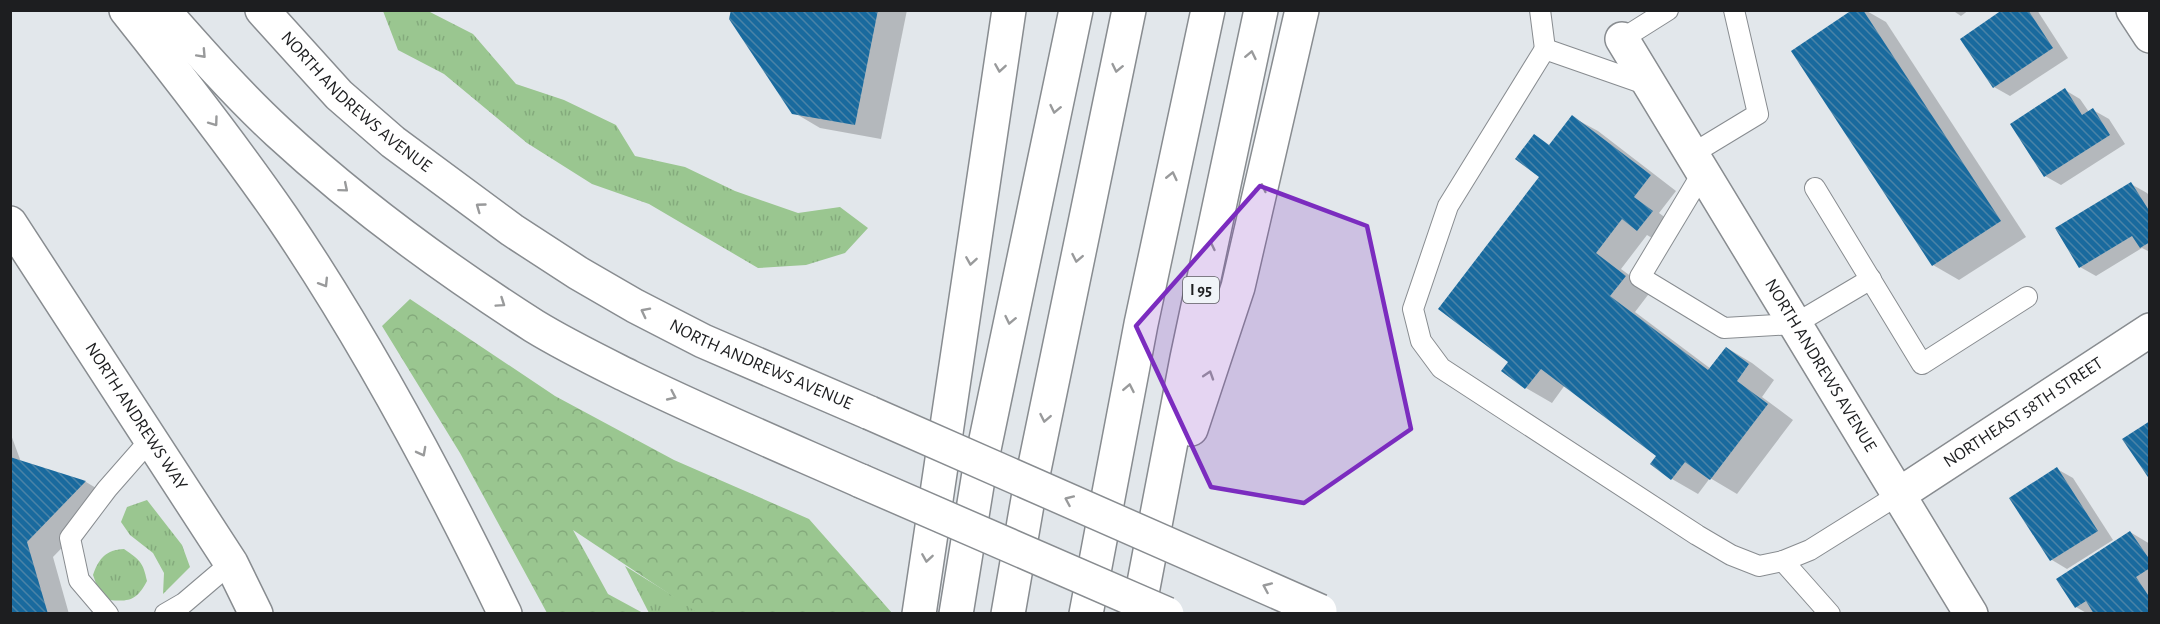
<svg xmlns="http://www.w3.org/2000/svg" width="2160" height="624" viewBox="0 0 2160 624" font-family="'Alegreya Sans',sans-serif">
<defs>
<pattern id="grass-tufts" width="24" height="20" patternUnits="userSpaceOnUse" patternTransform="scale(1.5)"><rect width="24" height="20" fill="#9ac690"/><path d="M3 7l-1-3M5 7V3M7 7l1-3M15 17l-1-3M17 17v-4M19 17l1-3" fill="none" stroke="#84aa7c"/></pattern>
<pattern id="forest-crowns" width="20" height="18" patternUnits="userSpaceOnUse" patternTransform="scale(1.5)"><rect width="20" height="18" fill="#9ac690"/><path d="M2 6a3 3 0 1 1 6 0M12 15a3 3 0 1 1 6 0" fill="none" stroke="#84aa7c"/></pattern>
<pattern id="building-back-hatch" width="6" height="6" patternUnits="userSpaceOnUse" patternTransform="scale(1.5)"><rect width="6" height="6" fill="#196a9e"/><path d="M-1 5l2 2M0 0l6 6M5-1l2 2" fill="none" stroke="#4a83a7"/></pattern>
</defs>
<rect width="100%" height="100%" fill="#e2e7eb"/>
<g fill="url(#grass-tufts)">
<polygon points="383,11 428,11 473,34 516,84 564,100 616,125 635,156 685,167 735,191 798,213 840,207 868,228 845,253 806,265 758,268 649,204 592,184 527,143 444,74 398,50"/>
<polygon points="147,500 182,545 190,567 163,594 164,573 153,553 130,535 121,522 127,507"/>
<path d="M124,549C140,560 143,562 147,581C137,600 130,602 109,600L98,589L93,575C99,558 106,550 124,549Z"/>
<polygon points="625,566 701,613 649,613"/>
</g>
<polygon fill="url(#forest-crowns)" points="410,299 555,396 674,460 809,519 892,613 698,613 573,530 608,594 643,613 547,613 460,453 382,326"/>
<g fill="#0003">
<polygon points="733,10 907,10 881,139 820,128 793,112"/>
<polygon points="1855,10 1865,10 1886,22 2026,237 1959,280 1933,265 1793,51"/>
<polygon points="1952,10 1969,10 1961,16"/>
<polygon points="2005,10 2037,10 2068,58 2010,96 1994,87"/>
<polygon points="2065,90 2080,99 2089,112 2093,110 2109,119 2125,144 2061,185 2045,176"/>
<polygon points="1572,117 1598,131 1676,191 1659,213 1678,227 1664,245 1647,235 1621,269 1651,291 1635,312 1711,369 1727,348 1752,363 1774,380 1762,397 1793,420 1737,494 1710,478 1698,494 1672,479 1658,456 1565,385 1552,403 1526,388 1510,362 1541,177 1534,136 1550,146"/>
<polygon points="2131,184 2147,193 2150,197 2150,252 2142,248 2096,276 2080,267 2057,228"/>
<polygon points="10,432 21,462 86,482 111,497 53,557 69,614 10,614"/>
<polygon points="2057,469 2073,478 2113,540 2067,569 2052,560 2012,498"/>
<polygon points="2130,532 2150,544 2150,614 2088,614 2076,607"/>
</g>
<g fill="url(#building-back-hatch)">
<polygon points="731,10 878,10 855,125 792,114 729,19"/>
<polygon points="1852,10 1863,10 2001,221 1932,266 1791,51"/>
<polygon points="2002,10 2028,10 2053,48 1993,88 1960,39"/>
<polygon points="2065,88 2082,115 2093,108 2110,135 2044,177 2010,124"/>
<polygon points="1572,115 1651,175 1634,197 1653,211 1637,231 1622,219 1596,253 1626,276 1610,296 1708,370 1726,347 1749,364 1737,381 1768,404 1710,480 1685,462 1671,480 1650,464 1656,456 1541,369 1525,389 1501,371 1508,362 1438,309 1539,177 1515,159 1534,134 1549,145"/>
<polygon points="2131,182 2150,212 2150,242 2140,248 2132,236 2079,268 2055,228"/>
<polygon points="2150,421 2150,480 2122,439"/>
<polygon points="10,457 86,481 27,542 48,614 10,614"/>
<polygon points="2057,467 2098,531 2050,561 2009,498"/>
<polygon points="2130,531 2150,560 2150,568 2136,577 2150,598 2150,611 2146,614 2094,614 2086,601 2075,608 2056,579"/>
</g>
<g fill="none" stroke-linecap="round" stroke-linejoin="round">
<g stroke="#888c90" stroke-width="22">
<g id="service">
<polyline points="1540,10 1545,49"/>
<polyline points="1622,39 1668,10"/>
<polyline points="1651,86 1545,49 1448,206 1413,309 1421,341 1441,368 1697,535 1731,555 1759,566 1783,561 1810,550 1898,495"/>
<polyline points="1692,154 1758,114 1734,10"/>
<polyline points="1703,172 1640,277 1724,328 1795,324 1871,279"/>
<polyline points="1815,188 1922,364 2027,297"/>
<polyline points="1783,561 1830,614"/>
<polyline points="108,614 79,580 70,538 107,489 150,440"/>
<polyline points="165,614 184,603 231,563"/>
</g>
</g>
<g stroke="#888c90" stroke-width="36">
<g id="minor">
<polyline points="2133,10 2150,36"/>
<path id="s1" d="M1622,39L1971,614"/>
<path id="s2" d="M10,223L231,563L256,614"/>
<path id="s3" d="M1898,495L2150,330"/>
</g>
</g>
<g stroke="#888c90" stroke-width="36">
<g id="secondary">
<path d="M163,10C200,52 237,94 278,132C356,204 445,269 534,326C565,345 598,361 630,377C706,414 784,447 861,481"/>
<path id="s4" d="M262,10L339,95L393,142L512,230L578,273L635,306L703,341L870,413"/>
</g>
</g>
<g stroke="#888c90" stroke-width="36">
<g id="motorway">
<path d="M126,10C180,78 233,146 282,217C367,342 439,477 505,614"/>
<polyline points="1191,429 1238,287 1302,10"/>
<polyline points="919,614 1009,10"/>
<polyline points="956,614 979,473 1076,10"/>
<polyline points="1008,614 1028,499 1129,10"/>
<polyline points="1086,614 1141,324 1208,10"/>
<polyline points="1138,614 1187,358 1261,10"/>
</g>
</g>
<use href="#service" stroke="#fff" stroke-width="20"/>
<use href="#minor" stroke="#fff" stroke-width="33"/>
<use href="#secondary" stroke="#fff" stroke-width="33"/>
<use href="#motorway" stroke="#fff" stroke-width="33"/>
<g stroke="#888c90" stroke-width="36" stroke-linecap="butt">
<g id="secondary-bridge">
<polyline points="870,413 1320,611"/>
<polyline points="861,481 1167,614"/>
</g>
</g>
<use href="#secondary-bridge" stroke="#fff" stroke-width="33"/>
</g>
<defs><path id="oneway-chevron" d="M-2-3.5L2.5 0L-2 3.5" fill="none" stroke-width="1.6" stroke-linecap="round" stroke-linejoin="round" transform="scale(1.5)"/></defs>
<g stroke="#999a9b">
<use href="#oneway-chevron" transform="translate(202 54) rotate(47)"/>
<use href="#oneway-chevron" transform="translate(1251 55) rotate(-78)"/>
<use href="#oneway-chevron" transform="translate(1000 68) rotate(99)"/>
<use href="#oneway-chevron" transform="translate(1117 68) rotate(102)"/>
<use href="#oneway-chevron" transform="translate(1055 109) rotate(102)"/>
<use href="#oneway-chevron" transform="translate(214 122) rotate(54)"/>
<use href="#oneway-chevron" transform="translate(1172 176) rotate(-77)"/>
<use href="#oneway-chevron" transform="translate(344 188) rotate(40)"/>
<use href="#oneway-chevron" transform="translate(1261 188) rotate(-77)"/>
<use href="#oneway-chevron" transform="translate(480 207) rotate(-144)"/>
<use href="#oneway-chevron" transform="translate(1210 246) rotate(-78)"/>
<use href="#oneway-chevron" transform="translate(1077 258) rotate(101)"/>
<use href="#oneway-chevron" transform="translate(971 261) rotate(99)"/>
<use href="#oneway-chevron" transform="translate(324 283) rotate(58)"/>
<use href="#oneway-chevron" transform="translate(501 303) rotate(34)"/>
<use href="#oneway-chevron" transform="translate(645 312) rotate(-153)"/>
<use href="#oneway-chevron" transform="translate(1010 320) rotate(102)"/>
<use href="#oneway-chevron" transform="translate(1209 375) rotate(-72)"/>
<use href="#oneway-chevron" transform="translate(1129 388) rotate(-79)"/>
<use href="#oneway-chevron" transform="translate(672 396) rotate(25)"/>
<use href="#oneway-chevron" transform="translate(1045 418) rotate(101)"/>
<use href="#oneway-chevron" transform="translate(422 452) rotate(62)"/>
<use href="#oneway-chevron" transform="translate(1069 500) rotate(-156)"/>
<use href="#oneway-chevron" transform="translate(927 558) rotate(99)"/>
<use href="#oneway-chevron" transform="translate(1267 587) rotate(-156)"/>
</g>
<path fill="#7b2cbf" fill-opacity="0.2" stroke="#7b2cbf" stroke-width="4.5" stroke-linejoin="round" d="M1260,186L1367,226L1411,429L1304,503L1211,487L1136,326Z"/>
<g text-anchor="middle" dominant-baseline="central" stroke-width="6" stroke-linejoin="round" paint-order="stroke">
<rect fill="#f0f4f8" stroke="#5c5e61" stroke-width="1.5" x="1183" y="277" width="36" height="26" rx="4.5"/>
<g font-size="16" font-weight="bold" fill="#1d1e20">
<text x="1201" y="290">I 95</text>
</g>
<g font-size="18" fill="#1d1e20" stroke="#f0f4f8">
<text stroke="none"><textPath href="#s4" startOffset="132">NORTH ANDREWS AVENUE</textPath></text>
<text stroke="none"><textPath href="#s4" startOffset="618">NORTH ANDREWS AVENUE</textPath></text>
<text stroke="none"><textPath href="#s1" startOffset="382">NORTH ANDREWS AVENUE</textPath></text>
<text stroke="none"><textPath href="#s3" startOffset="150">NORTHEAST 58TH STREET</textPath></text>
<text stroke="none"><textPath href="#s2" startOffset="231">NORTH ANDREWS WAY</textPath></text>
</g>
</g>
<rect width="2160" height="624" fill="none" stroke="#1d1e20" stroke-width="24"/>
</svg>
